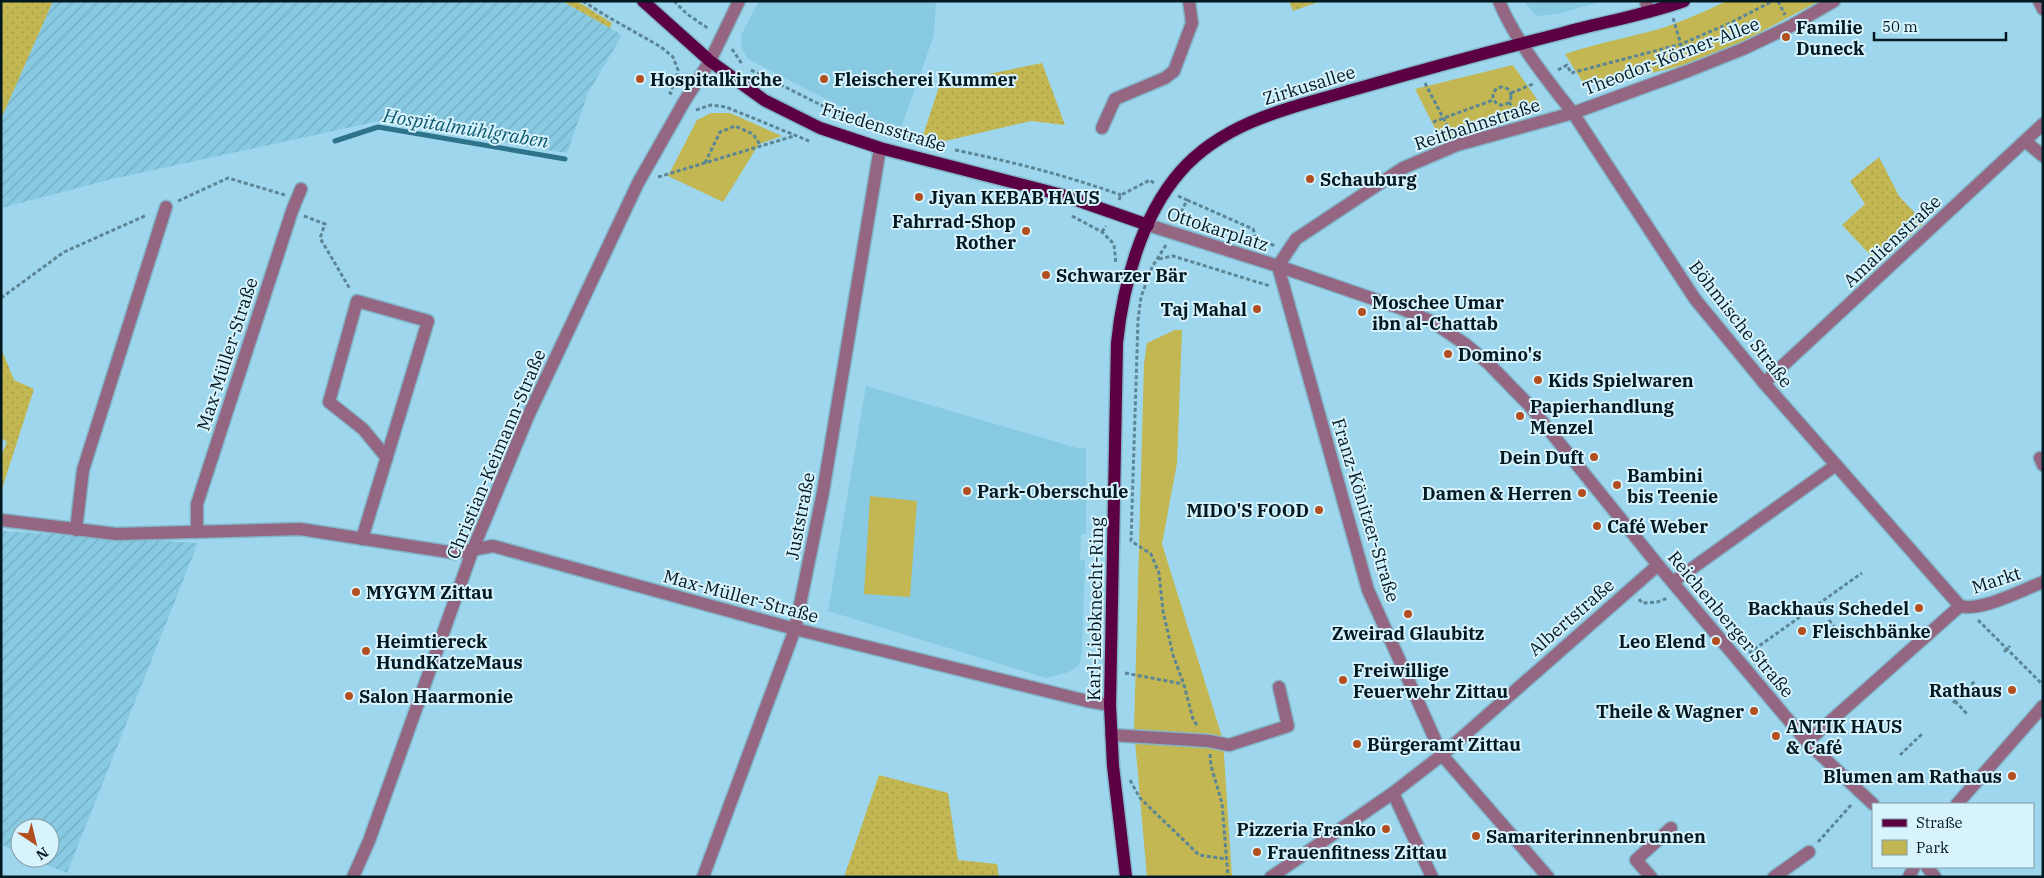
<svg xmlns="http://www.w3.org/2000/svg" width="2044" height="878" viewBox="0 0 2044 878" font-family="'IBM Plex Serif',serif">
<defs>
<pattern id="industrial-furrows" width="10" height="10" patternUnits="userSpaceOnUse" patternTransform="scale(1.25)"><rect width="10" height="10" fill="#88cae2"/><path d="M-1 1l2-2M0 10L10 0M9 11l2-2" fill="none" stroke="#74adc2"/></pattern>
<pattern id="grass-dots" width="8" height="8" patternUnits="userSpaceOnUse" patternTransform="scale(1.25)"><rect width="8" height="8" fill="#c2b753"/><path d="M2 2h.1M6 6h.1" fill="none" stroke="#a59d48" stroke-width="1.8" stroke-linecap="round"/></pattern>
</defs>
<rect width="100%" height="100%" fill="#9ed7ed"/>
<g fill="#88cae2">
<polygon points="759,1 936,1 934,35 900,131 861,117 748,59 742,50 741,35"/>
<polygon points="1523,1 1604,1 1557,14 1537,16"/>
<polygon points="866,386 1077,448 1086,448 1086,534 1081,534 1080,560 1085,560 1082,651 1079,665 1069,672 1046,678 828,611"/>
</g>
<g fill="url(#industrial-furrows)">
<polygon points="53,1 562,1 622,35 588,93 567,153 379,121 108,180 1,208 1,119"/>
<polygon points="1,531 198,543 67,873 29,858 50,858 50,828 20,828 20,854 1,844"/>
</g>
<g fill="url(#grass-dots)">
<polygon points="1,1 53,1 1,119"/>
<polygon points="562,1 577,1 612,23 610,28"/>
<polygon points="1289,1 1321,1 1293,11"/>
<polygon points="1042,63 1065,125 1031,121 941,142 923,135 940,84"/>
<polygon points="1879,157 1899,196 1924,223 1879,264 1842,225 1865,204 1850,181"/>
<polygon points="1,348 14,380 34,389 1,492 1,456 7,442 3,439 1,441"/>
<polygon points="879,775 948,793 958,860 997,864 999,877 844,877"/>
</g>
<g fill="#c2b753">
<path d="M1727,1H1819L1738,44L1688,64L1599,86L1582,81L1565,54C1592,45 1620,39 1648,32C1675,25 1701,13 1727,1Z"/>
<polygon points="1513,65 1543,108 1441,140 1415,89"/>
<polygon points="711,113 730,113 782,136 759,144 723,202 668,176 697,120"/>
<polygon points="1175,330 1182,330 1177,463 1162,544 1223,740 1232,877 1147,877 1134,730 1144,364 1147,343"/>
<polygon points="870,496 917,501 910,597 864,594"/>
</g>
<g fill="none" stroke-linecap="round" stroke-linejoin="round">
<polyline stroke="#2d7389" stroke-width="5" points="335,141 378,127 565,159"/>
<g stroke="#82b5c8" stroke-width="15">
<g id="minor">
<path d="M1499,1C1514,39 1548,81 1573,113L1695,299L1764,383L1960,606"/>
<polyline points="1646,1 1648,12"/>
<polyline points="2039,1 2043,9"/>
<polyline points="1102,128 1115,99 1165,78 1174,71 1192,23 1189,1"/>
<polyline points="2025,141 2043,156"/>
<polyline points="1148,225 1278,266 1400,308 1431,321 1465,344 1488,363 1528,404 1658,565 1807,742 1873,804"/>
<polyline points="1278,266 1368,590 1442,755 1548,877"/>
<polyline points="1278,266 1296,239 1403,168 1457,145 1573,113 1688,71 1743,49 1791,26 1834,1"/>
<polyline points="1764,383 2043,124"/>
<polyline points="2040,458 2043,465"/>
<polyline points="1,520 116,534 300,529 455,553 493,546 795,629 1087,701 1110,705"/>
<polyline points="76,530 83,470 166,207"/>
<polyline points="197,532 197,504 292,211 301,189"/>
<path d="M362,539C384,466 406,393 428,321L357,301L329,402L363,429L387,458"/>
<polyline points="1673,582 1836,465"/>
<path d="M1960,606C1981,612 2022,590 2043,582"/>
<polyline points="1111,735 1209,741 1229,745 1288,726 1279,687"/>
<polyline points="1807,742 1960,606"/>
<polyline points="1393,793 1432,877"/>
<polyline points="1957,804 2043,706"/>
<polyline points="1927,867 1935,877"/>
<polyline points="353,877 369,841 473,549 529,414 638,183 684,102 710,61 739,1"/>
<polyline points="703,877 795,629 823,492 880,148"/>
<polyline points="1271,877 1393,793 1442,755 1658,565"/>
<polyline points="1651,877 1636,860 1671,828"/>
<polyline points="1774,877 1809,852"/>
<polyline points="1909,877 1914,867"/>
</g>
</g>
<g stroke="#82b5c8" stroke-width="15">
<g id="major">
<polyline points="643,1 710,61 764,100 820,128 880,148 1062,195 1148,225"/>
<path d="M1126,877L1113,766L1110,705L1117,343C1123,285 1141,217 1180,172C1226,119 1298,106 1363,87C1429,68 1496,50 1563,33C1603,22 1645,15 1684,1"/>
</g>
</g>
<g stroke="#5c8696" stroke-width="3" stroke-dasharray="4 2.5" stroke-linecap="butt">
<polyline points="583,1 603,14 661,47 673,57 678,70 676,80 670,93 672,94"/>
<polyline points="674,1 687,14 709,29"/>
<polyline points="1778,1 1785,15"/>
<polyline points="1673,18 1685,58"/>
<polyline points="732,49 742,64"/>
<polyline points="751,70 843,116 923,142"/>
<polyline points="1558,70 1567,65 1571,73 1681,44 1728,24 1773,1"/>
<polyline points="1425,83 1451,133"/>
<circle cx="1502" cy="96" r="9"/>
<polyline points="1511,93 1533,84"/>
<polyline points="1509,102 1517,115"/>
<polyline points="696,110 711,105 726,107 809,141"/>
<polyline points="1433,122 1493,100"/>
<path d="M955,150C1014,162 1064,175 1121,195"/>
<polyline points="705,163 720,132 735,126 753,134 761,146"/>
<polyline points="658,177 794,136"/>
<polyline points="1178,196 1187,200 1178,219"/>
<polyline points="1119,200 1121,195 1150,180 1155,184"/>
<polyline points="1187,200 1253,229 1256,238 1275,246"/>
<polyline points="178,201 228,178 285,195"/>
<polyline points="304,216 325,224 320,238 350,289"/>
<polyline points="1072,216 1102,232 1114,244 1116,264"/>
<polyline points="1102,232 1106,226"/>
<polyline points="1166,245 1152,267 1141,297 1138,320 1131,541 1151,554 1159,573 1163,611 1173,655 1184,685 1193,719 1198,727"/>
<polyline points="1159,259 1173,256 1270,286"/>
<polyline points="1,298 64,252 147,215"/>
<polyline points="1639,599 1642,603 1657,602 1668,598"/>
<polyline points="1817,604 1821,610"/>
<polyline points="1829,620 1844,640"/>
<polyline points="1978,620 2043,685"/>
<polyline points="2004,652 2010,646"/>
<polyline points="1749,653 1862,573"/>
<polyline points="1125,673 1183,684"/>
<polyline points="1955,701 1968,715"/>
<polyline points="1953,703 1976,680"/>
<polyline points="1210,754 1211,766 1222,803 1228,877"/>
<polyline points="1900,755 1922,734"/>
<polyline points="1130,780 1140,798 1199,855 1226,859"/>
<polyline points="1818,842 1852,804"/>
</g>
<use href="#minor" stroke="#946682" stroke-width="12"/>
<use href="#major" stroke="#5b0143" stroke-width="12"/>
</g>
<g fill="#b34e1f" stroke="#d7f3fe" stroke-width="2">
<circle cx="1786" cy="37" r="5"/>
<circle cx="640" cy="79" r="5"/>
<circle cx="824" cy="79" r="5"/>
<circle cx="1310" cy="179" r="5"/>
<circle cx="919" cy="197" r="5"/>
<circle cx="1026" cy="231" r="5"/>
<circle cx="1046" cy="275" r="5"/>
<circle cx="1257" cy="309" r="5"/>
<circle cx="1362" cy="312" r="5"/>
<circle cx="1448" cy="354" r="5"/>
<circle cx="1538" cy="380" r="5"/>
<circle cx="1520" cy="416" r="5"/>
<circle cx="1594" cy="457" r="5"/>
<circle cx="1617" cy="485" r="5"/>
<circle cx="967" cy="491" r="5"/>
<circle cx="1582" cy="493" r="5"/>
<circle cx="1319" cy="510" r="5"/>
<circle cx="1597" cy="526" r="5"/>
<circle cx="356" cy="592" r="5"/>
<circle cx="1919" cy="608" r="5"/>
<circle cx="1408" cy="614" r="5"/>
<circle cx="1802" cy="631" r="5"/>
<circle cx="1716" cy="641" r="5"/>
<circle cx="366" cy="651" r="5"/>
<circle cx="1343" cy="680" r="5"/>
<circle cx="2012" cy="690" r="5"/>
<circle cx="349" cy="696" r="5"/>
<circle cx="1754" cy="711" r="5"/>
<circle cx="1776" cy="736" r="5"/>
<circle cx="1357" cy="744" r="5"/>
<circle cx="2012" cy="776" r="5"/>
<circle cx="1386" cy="829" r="5"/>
<circle cx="1476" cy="836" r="5"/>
<circle cx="1257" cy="852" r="5"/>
</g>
<g text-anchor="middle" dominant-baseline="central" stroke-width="4" stroke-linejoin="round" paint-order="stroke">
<g font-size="18" font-weight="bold" fill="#031921" stroke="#d7f3fe" text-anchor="start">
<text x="1796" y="27">Familie<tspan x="1796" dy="21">Duneck</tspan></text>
<text x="650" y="79">Hospitalkirche</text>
<text x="834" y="79">Fleischerei Kummer</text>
<text x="1320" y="179">Schauburg</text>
<text x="929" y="197">Jiyan KEBAB HAUS</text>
<text x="1016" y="221" text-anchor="end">Fahrrad-Shop<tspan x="1016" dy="21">Rother</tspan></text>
<text x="1056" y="275">Schwarzer Bär</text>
<text x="1372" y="302">Moschee Umar<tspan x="1372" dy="21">ibn al-Chattab</tspan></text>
<text x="1247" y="309" text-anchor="end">Taj Mahal</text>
<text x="1458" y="354">Domino's</text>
<text x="1548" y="380">Kids Spielwaren</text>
<text x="1530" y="406">Papierhandlung<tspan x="1530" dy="21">Menzel</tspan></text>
<text x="1584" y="457" text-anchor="end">Dein Duft</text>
<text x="1627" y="475">Bambini<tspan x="1627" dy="21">bis Teenie</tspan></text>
<text x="977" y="491">Park-Oberschule</text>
<text x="1572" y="493" text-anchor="end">Damen &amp; Herren</text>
<text x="1309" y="510" text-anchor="end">MIDO'S FOOD</text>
<text x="1607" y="526">Café Weber</text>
<text x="366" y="592">MYGYM Zittau</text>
<text x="1909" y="608" text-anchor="end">Backhaus Schedel</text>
<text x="1812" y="631">Fleischbänke</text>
<text x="1408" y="633" text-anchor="middle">Zweirad Glaubitz</text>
<text x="376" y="641">Heimtiereck<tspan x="376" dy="21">HundKatzeMaus</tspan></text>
<text x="1706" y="641" text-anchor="end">Leo Elend</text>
<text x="1353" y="670">Freiwillige<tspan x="1353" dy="21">Feuerwehr Zittau</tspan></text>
<text x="2002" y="690" text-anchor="end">Rathaus</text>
<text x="359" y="696">Salon Haarmonie</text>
<text x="1744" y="711" text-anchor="end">Theile &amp; Wagner</text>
<text x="1786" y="726">ANTIK HAUS<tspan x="1786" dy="21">&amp; Café</tspan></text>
<text x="1367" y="744">Bürgeramt Zittau</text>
<text x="2002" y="776" text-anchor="end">Blumen am Rathaus</text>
<text x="1376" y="829" text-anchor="end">Pizzeria Franko</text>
<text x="1486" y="836">Samariterinnenbrunnen</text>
<text x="1267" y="852">Frauenfitness Zittau</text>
</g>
<g font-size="18" fill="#031921" stroke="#d7f3fe">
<text transform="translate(1671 56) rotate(-21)">Theodor-Körner-Allee</text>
<text transform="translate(1309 85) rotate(-17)">Zirkusallee</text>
<text transform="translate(1477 124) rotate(-18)">Reitbahnstraße</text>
<text transform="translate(884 127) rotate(17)">Friedensstraße</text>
<text transform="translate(1218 229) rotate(18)">Ottokarplatz</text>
<text transform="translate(1892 241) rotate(-43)">Amalienstraße</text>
<text transform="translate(1741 324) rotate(52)">Böhmische Straße</text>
<text transform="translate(227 354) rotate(-72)">Max-Müller-Straße</text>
<text transform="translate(496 454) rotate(-67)">Christian-Keimann-Straße</text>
<text transform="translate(1366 510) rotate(73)">Franz-Könitzer-Straße</text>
<text transform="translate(800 516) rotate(-79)">Juststraße</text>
<text transform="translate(1996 580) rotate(-18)">Markt</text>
<text transform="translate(741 596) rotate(15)">Max-Müller-Straße</text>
<text transform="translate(1095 609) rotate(-89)">Karl-Liebknecht-Ring</text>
<text transform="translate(1571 617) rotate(-41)">Albertstraße</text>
<text transform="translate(1731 624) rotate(50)">Reichenberger Straße</text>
</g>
<g font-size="19" font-style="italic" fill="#0d586d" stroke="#d7f3fe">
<text transform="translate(466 128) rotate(9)">Hospitalmühlgraben</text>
</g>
</g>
<rect width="2044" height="878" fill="none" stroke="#031921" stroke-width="5"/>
<rect x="1872" y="803" width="162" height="65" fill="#d7f3fe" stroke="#829ca6"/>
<rect x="1882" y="819" width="25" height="8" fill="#5b0143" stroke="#829ca6"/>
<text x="1916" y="828" font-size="15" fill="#031921">Straße</text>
<rect x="1882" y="840" width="25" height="15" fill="#c2b753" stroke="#829ca6"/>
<text x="1916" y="853" font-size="15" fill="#031921">Park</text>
<g transform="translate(35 843) rotate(145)"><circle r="24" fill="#d7f3fe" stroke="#829ca6"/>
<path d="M0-4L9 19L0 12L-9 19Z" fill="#b34e1f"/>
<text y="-8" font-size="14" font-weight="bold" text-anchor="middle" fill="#031921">N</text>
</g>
<path d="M1874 32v8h132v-8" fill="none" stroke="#031921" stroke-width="2.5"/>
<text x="1882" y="32" font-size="15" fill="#031921" stroke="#d7f3fe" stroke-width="4" paint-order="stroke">50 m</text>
</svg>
